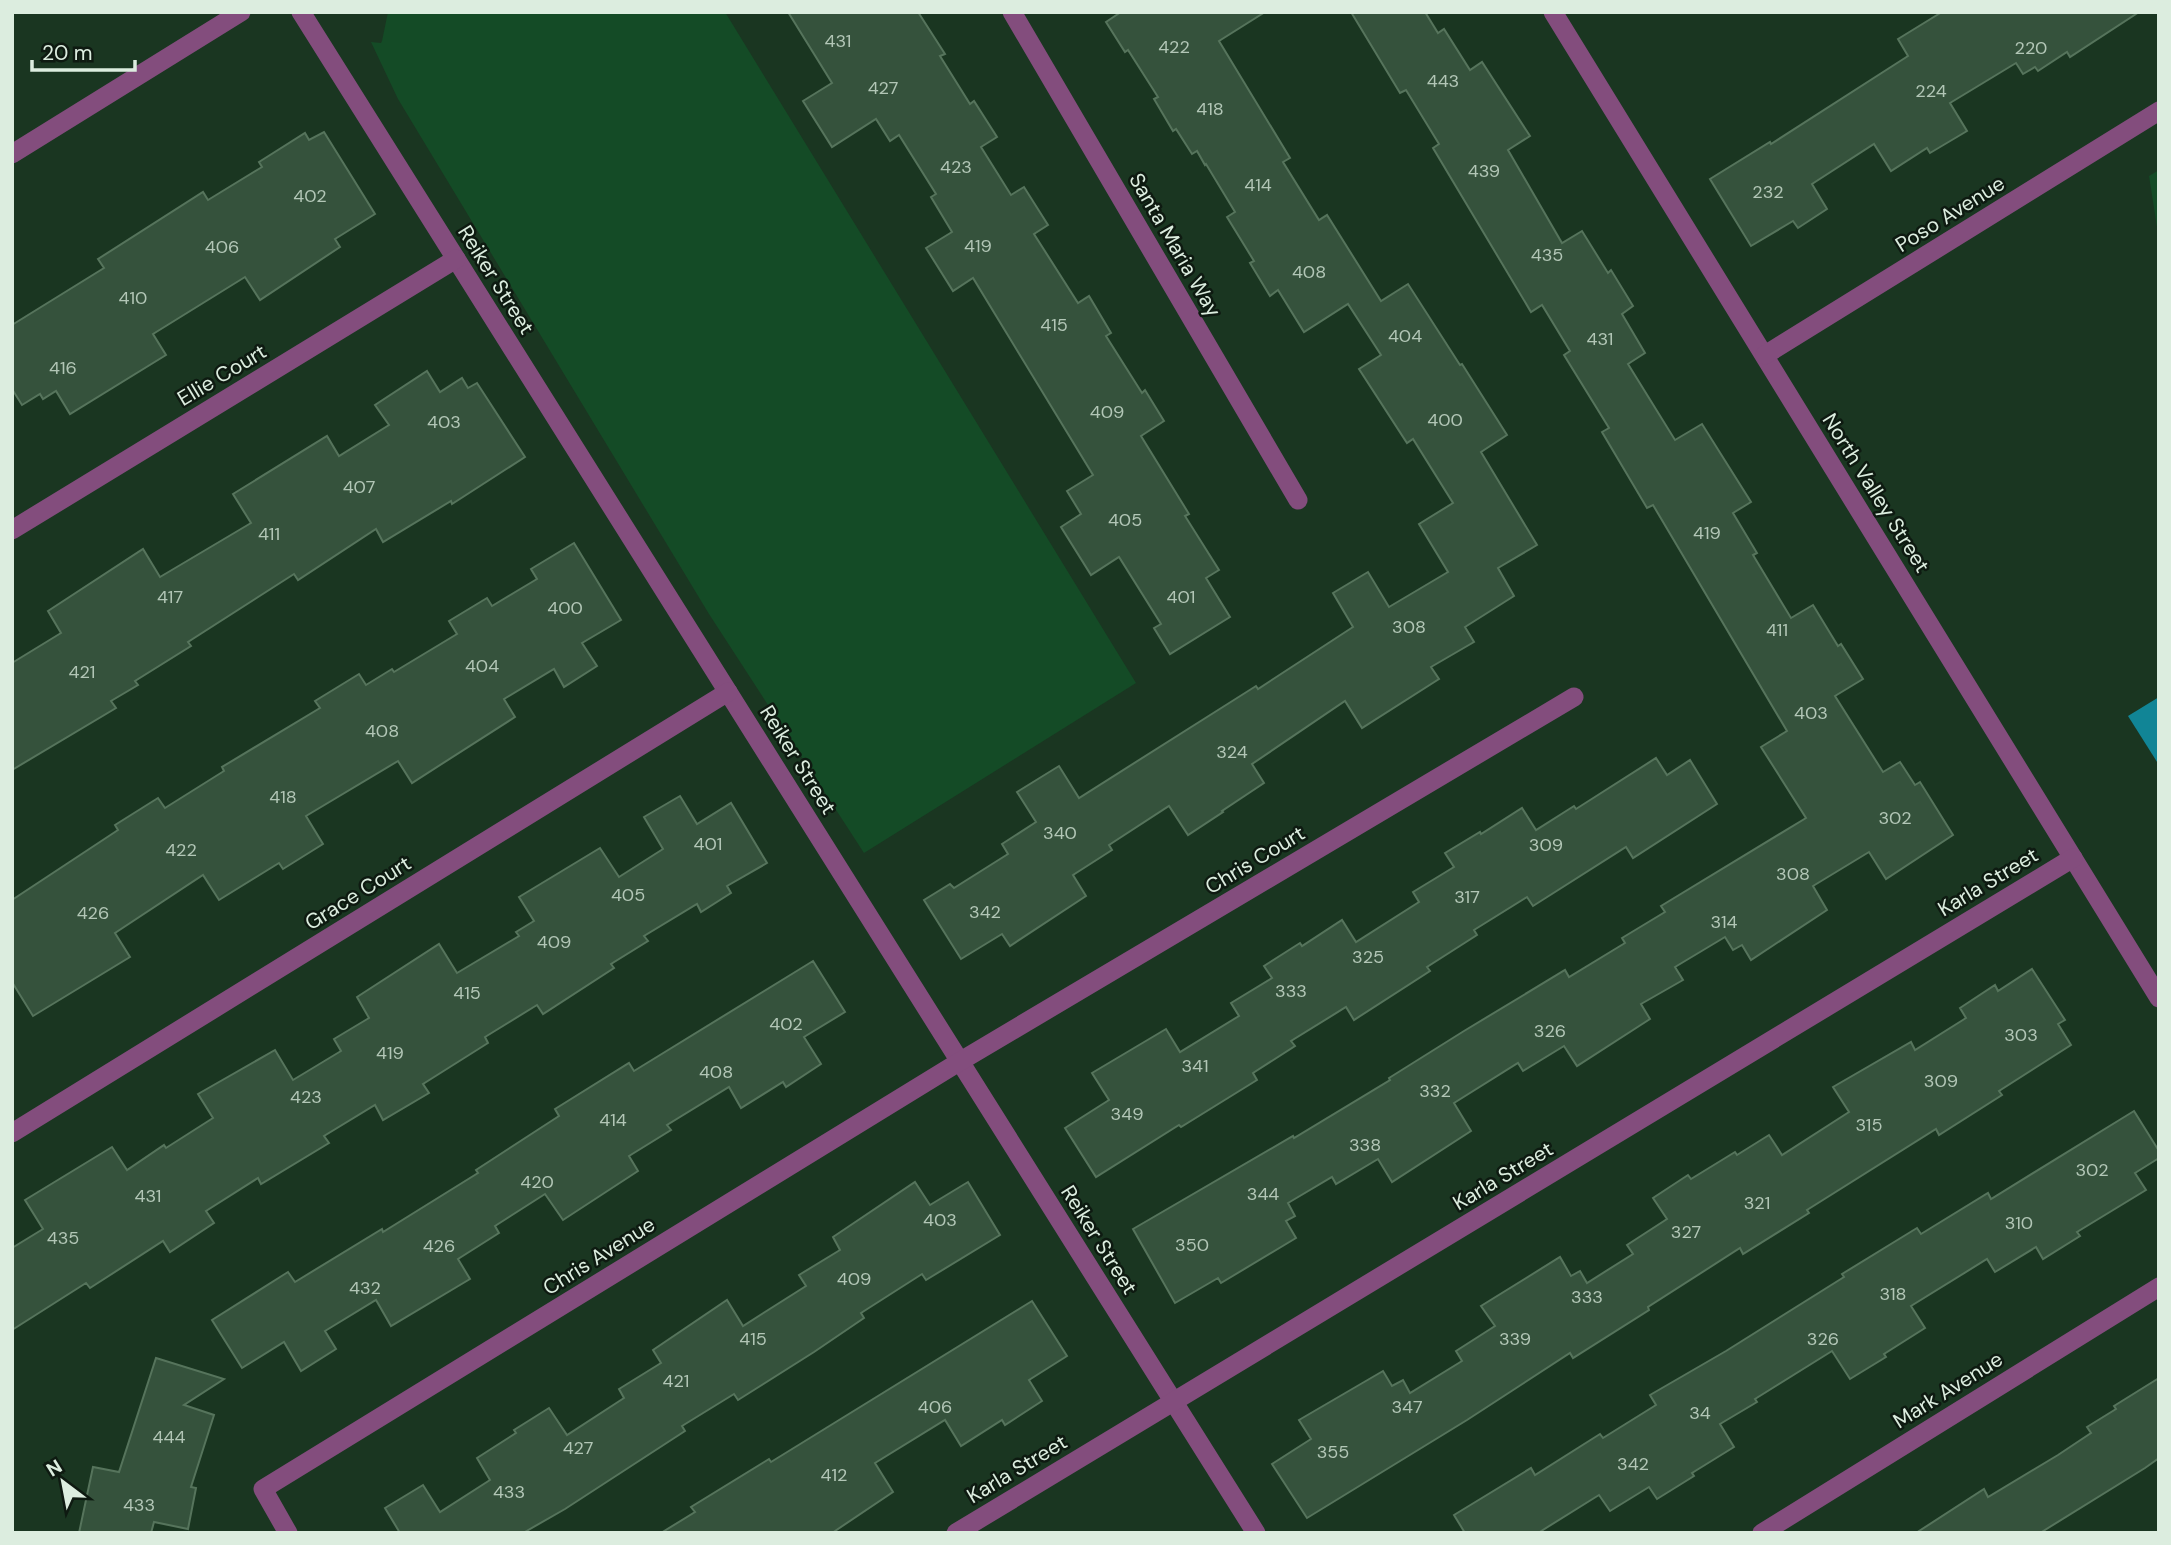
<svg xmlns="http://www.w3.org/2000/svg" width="2171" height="1545" viewBox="0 0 2171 1545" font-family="'DM Sans',sans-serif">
<rect width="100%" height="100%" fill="#1a3621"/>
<g fill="#144b26">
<polygon points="388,12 725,12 1136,683 864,853 709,614 398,99 371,42 381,43 382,41"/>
<polygon points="2159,170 2159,240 2149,176"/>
</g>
<polygon fill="#118596" points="2159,697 2159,765 2128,716"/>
<g fill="#35523c" stroke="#56745c" stroke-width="2">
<polygon points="788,12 918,12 945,54 940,56 970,104 974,101 997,137 981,147 1011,195 1024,187 1048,225 1034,234 1078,303 1089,296 1111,333 1106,336 1142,393 1145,390 1164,421 1141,436 1189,514 1185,516 1219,570 1206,578 1230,617 1170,654 1154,628 1161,624 1119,557 1091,575 1061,527 1081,514 1067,491 1093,475 973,278 953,291 926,248 952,232 931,197 936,194 899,135 890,141 876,119 832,147 803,101 832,83"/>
<polygon points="1121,12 1265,12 1219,41 1290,158 1283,162 1319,220 1327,215 1381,301 1408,284 1460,365 1462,364 1507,435 1481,452 1537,545 1498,568 1514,596 1465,627 1474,642 1431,667 1439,679 1362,728 1345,701 1252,764 1264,783 1222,811 1223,812 1188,835 1169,806 1109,845 1112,850 1073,875 1086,896 1010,946 1002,934 961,959 924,900 950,884 954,888 1008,854 1002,844 1036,822 1017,792 1059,766 1079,798 1256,686 1258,689 1353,627 1333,593 1368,572 1389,607 1448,572 1419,524 1453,503 1413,439 1407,443 1359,369 1381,355 1348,304 1304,332 1278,290 1270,296 1250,263 1254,261 1227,217 1235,212 1206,164 1205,165 1197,151 1192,154 1176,129 1173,131 1154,99 1158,97 1128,50 1125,52 1106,22"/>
<polygon points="1351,12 1425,12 1438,33 1444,29 1470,70 1482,62 1530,136 1508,150 1562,243 1582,231 1608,273 1611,270 1633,306 1622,314 1645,353 1628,364 1675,440 1702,424 1751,502 1733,513 1757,553 1753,555 1791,618 1813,605 1838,646 1841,644 1863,679 1835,696 1883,772 1900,762 1915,785 1920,782 1953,835 1886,879 1869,852 1813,886 1827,910 1751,960 1742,945 1733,950 1725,937 1675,967 1683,980 1641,1004 1650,1019 1577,1066 1564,1046 1523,1071 1518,1063 1454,1103 1471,1131 1392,1182 1378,1159 1336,1184 1332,1177 1288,1203 1295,1216 1286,1221 1296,1238 1221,1283 1218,1278 1175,1303 1133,1229 1293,1136 1294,1138 1390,1080 1389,1078 1464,1031 1565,970 1569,977 1625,943 1622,938 1665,912 1661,906 1806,818 1761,747 1787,731 1653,505 1647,508 1602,432 1609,428 1564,355 1570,351 1542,305 1531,312 1433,148 1439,144 1406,90 1400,93"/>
<polygon points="1942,12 2139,12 2070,57 2067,52 2038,71 2035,67 2023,74 2016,63 1950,103 1967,131 1930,153 1927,148 1891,171 1874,144 1812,184 1827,209 1798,228 1793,221 1751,246 1710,179 1770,142 1771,144 1908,56 1898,39"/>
<polygon points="324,132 375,214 335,239 340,247 260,300 245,277 153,334 166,355 70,414 56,391 43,399 40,394 22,405 12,389 12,325 104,268 98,259 203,192 208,200 262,167 259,162 305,133 309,140"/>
<polygon points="427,371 440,392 462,378 468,388 477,383 525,457 452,504 451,501 383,542 376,529 298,580 294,574 188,642 191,646 135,681 138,685 111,701 116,708 12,770 12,663 61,633 48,611 143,549 160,577 251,523 233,494 327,436 339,456 389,425 375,405"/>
<polygon points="574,543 621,620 582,643 597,666 564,687 554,669 504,699 515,717 412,783 398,761 306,816 323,844 283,869 279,863 219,900 203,875 115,933 130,957 33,1016 12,982 12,900 118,830 115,825 158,798 165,808 224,771 222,767 320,708 315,701 359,674 366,685 392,669 394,672 457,634 449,621 487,598 492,606 537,579 531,569"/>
<polygon points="1656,758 1667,775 1690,760 1717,804 1633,858 1626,847 1533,906 1527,897 1474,930 1477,935 1427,967 1430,971 1354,1020 1346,1007 1291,1041 1295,1046 1253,1073 1257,1080 1181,1127 1179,1125 1096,1177 1065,1128 1109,1100 1092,1073 1166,1029 1180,1052 1239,1016 1231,1003 1272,978 1264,966 1300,943 1302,946 1342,920 1356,942 1419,902 1413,892 1454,867 1445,853 1480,832 1481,834 1522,808 1536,830 1574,806 1576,809"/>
<polygon points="680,796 697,824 731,803 767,863 727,886 731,893 701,912 697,904 644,936 648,941 611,964 614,968 543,1014 537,1005 485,1037 488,1043 423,1084 429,1093 383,1120 375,1105 324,1136 329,1143 261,1184 258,1178 206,1211 214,1223 170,1252 163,1241 90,1288 86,1283 12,1330 12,1248 43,1229 25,1200 112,1147 127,1170 164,1145 166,1148 213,1118 198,1094 275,1050 293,1080 341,1051 334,1039 369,1018 357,997 439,944 457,973 519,936 516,932 534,921 519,897 600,848 619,877 663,849 644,817"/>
<polygon points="813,961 845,1012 804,1037 821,1064 786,1087 783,1082 741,1108 729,1087 667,1125 671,1130 629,1156 638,1171 563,1220 545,1194 495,1226 499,1233 458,1259 470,1279 391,1326 376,1300 325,1331 336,1349 301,1371 284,1342 242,1368 212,1320 288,1272 295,1282 382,1229 383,1232 478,1173 476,1170 559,1116 555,1109 629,1063 634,1071"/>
<polygon points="2032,969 2065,1020 2058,1024 2071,1045 1999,1091 2002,1095 1939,1135 1936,1129 1807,1210 1809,1213 1743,1254 1740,1248 1648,1307 1649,1310 1573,1358 1570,1353 1467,1420 1307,1518 1272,1464 1311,1439 1299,1420 1383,1371 1392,1386 1403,1380 1410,1393 1462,1361 1456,1351 1495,1326 1481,1306 1560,1257 1571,1276 1580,1271 1587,1283 1633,1254 1627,1245 1667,1219 1653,1198 1688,1175 1691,1179 1735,1152 1737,1155 1769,1135 1782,1155 1849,1112 1833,1087 1911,1042 1915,1050 1966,1018 1960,1008 1995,985 1998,991"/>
<polygon points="2134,1111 2159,1151 2159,1158 2135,1173 2146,1190 2077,1232 2080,1236 2043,1259 2036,1247 1995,1272 1987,1259 1911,1306 1925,1328 1884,1354 1886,1357 1850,1379 1832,1351 1755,1399 1757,1402 1720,1424 1734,1447 1692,1473 1694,1476 1657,1499 1649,1487 1610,1511 1599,1495 1538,1533 1465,1533 1454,1515 1531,1468 1535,1475 1600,1434 1603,1438 1656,1405 1650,1395 1726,1351 1844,1277 1842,1274 1917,1228 1921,1234 1988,1193 1991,1199"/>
<polygon points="915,1182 930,1205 968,1182 1000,1235 926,1280 922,1274 861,1313 864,1318 814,1352 738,1400 734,1394 682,1426 685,1431 565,1509 523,1533 400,1533 385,1508 423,1485 440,1512 490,1480 477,1458 516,1433 514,1430 549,1408 567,1435 624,1398 619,1389 661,1363 653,1350 727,1300 743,1326 806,1286 799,1275 840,1250 833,1237"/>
<polygon points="1032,1301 1067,1356 1029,1380 1042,1401 1005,1425 1002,1420 961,1446 945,1420 875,1463 893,1492 832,1533 661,1533 695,1512 691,1507 769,1459 771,1462"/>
<polygon points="156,1358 224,1379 184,1405 214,1415 191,1487 196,1488 188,1529 154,1522 151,1533 79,1533 93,1467 119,1472"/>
<polygon points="2159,1378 2159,1458 2145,1468 2040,1533 1916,1533 1984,1489 1988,1497 2058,1455 2091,1433 2087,1427 2116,1409 2114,1406"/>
</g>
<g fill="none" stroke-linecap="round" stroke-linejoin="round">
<g stroke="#834d7d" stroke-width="19">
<polyline points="301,12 1256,1533"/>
<polyline points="1012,12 1298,500"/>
<polyline points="1553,12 2159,998"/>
<polyline points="1765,355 2159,111"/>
<polyline points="12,530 456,259"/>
<polyline points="12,1133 728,692"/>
<polyline points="288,1533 263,1489 959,1062 1574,697"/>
<polyline points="956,1533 2073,858"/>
<polyline points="1762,1533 2159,1287"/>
</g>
<polyline stroke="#834d7d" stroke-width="19" points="12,154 241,12"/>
</g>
<g text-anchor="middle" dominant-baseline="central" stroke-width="5" stroke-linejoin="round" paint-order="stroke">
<g font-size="18" fill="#b2c6b6">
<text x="838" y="41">431</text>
<text x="1174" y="47">422</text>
<text x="2031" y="48">220</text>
<text x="1443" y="81">443</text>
<text x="883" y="88">427</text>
<text x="1931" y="91">224</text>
<text x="1210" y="109">418</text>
<text x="956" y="167">423</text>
<text x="1484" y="171">439</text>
<text x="1258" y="185">414</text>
<text x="1768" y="192">232</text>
<text x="310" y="196">402</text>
<text x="978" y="246">419</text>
<text x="222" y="247">406</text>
<text x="1547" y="255">435</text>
<text x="1309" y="272">408</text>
<text x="133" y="298">410</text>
<text x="1054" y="325">415</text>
<text x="1405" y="336">404</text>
<text x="1600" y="339">431</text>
<text x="63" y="368">416</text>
<text x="1107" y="412">409</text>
<text x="1445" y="420">400</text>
<text x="444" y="422">403</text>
<text x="359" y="487">407</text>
<text x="1125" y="520">405</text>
<text x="1707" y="533">419</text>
<text x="269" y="534">411</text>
<text x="170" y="597">417</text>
<text x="1181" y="597">401</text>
<text x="565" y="608">400</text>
<text x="1409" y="627">308</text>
<text x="1777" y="630">411</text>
<text x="482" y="666">404</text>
<text x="82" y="672">421</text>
<text x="1811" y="713">403</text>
<text x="382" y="731">408</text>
<text x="1232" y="752">324</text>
<text x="283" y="797">418</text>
<text x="1895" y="818">302</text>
<text x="1060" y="833">340</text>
<text x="708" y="844">401</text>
<text x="1546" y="845">309</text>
<text x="181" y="850">422</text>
<text x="1793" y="874">308</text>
<text x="628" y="895">405</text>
<text x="1467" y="897">317</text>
<text x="985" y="912">342</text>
<text x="93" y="913">426</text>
<text x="1724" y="922">314</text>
<text x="554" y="942">409</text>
<text x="1368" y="957">325</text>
<text x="1291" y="991">333</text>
<text x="467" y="993">415</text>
<text x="786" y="1024">402</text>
<text x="1550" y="1031">326</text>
<text x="2021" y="1035">303</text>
<text x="390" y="1053">419</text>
<text x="1195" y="1066">341</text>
<text x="716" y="1072">408</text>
<text x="1941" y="1081">309</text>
<text x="1435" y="1091">332</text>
<text x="306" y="1097">423</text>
<text x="1127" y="1114">349</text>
<text x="613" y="1120">414</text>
<text x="1869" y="1125">315</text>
<text x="1365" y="1145">338</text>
<text x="2092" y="1170">302</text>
<text x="537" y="1182">420</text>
<text x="1263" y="1194">344</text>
<text x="148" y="1196">431</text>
<text x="1757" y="1203">321</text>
<text x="940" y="1220">403</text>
<text x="2019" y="1223">310</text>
<text x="1686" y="1232">327</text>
<text x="63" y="1238">435</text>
<text x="1192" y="1245">350</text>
<text x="439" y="1246">426</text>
<text x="854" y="1279">409</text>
<text x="365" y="1288">432</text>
<text x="1893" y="1294">318</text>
<text x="1587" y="1297">333</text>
<text x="753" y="1339">415</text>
<text x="1515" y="1339">339</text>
<text x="1823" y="1339">326</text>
<text x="676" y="1381">421</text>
<text x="935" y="1407">406</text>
<text x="1407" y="1407">347</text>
<text x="1700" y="1413">34</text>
<text x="169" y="1437">444</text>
<text x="578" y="1448">427</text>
<text x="1333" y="1452">355</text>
<text x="1633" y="1464">342</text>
<text x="834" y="1475">412</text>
<text x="509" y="1492">433</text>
<text x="139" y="1505">433</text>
</g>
<g font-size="21" fill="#dceddf" stroke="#0e1a11">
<text transform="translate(1950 214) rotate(-32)">Poso Avenue</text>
<text transform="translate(1175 245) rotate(60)">Santa Maria Way</text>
<text transform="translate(496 280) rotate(58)">Reiker Street</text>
<text transform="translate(222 375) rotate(-31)">Ellie Court</text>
<text transform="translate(1876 493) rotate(58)">North Valley Street</text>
<text transform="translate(798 760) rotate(58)">Reiker Street</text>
<text transform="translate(1255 860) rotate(-31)">Chris Court</text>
<text transform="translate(1988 882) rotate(-31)">Karla Street</text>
<text transform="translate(358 893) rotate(-32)">Grace Court</text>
<text transform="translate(1503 1176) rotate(-31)">Karla Street</text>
<text transform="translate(1099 1240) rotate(58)">Reiker Street</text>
<text transform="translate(599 1256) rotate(-32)">Chris Avenue</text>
<text transform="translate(1948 1390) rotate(-32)">Mark Avenue</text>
<text transform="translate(1017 1469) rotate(-31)">Karla Street</text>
</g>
</g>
<rect width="2171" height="1545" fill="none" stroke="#dceddf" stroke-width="28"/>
<g transform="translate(63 1482) rotate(328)" stroke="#0e1a11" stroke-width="5" paint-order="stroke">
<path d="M0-5L12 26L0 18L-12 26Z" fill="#dceddf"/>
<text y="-10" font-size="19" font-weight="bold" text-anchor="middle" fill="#dceddf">N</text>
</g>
<path d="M32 60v10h103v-10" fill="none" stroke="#dceddf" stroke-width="3.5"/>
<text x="42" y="60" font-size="21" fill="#dceddf" stroke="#0e1a11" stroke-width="5" paint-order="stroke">20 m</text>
</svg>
